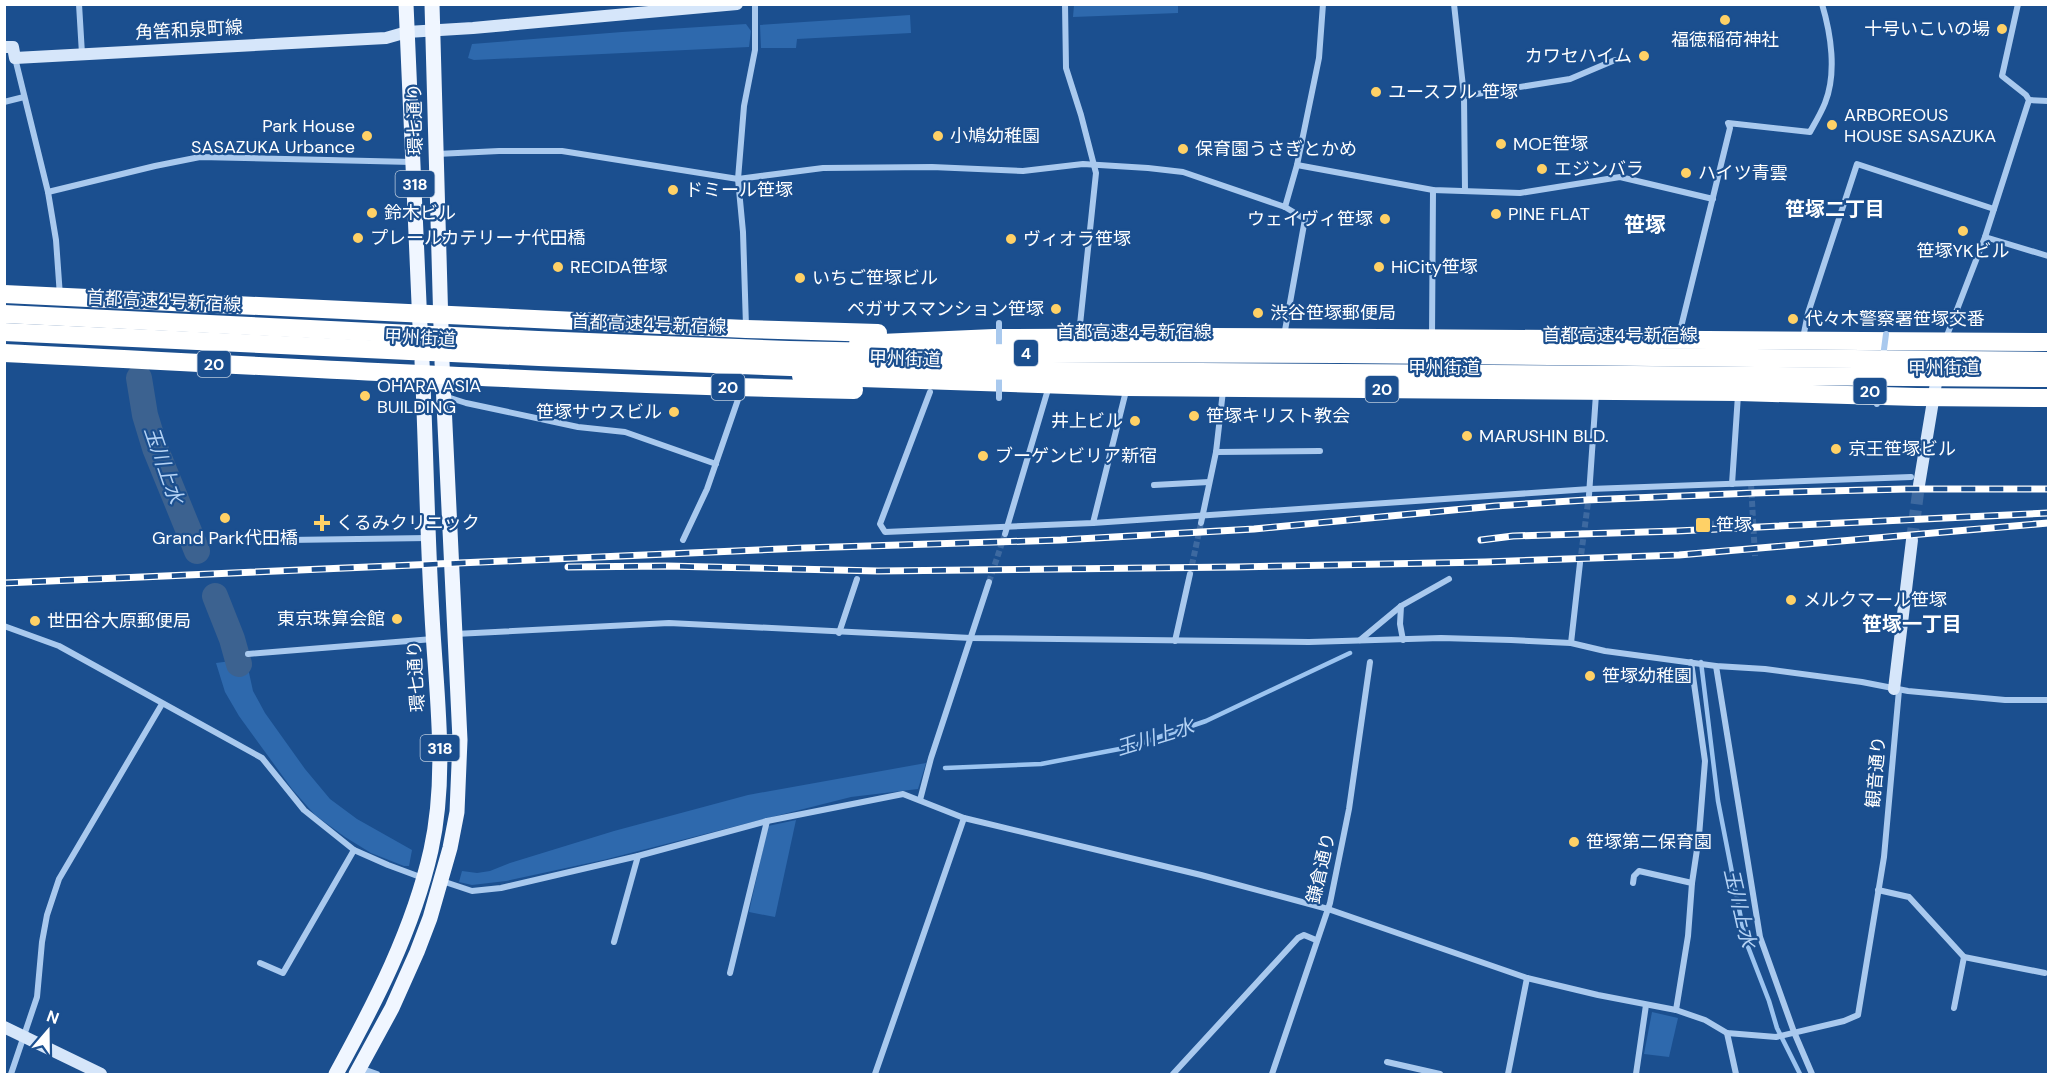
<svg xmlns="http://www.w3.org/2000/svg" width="2053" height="1079" viewBox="0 0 2053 1079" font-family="'DM Sans','Noto Sans JP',sans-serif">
<rect width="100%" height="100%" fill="#1b4f8f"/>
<g fill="#2e69ad">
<polygon points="1074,5 1178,5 1178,13 1073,17"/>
<polygon points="910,15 911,33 797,39 796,48 761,48 760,25"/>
<polygon points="746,24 751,31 749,47 474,60 468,58 472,44 622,32"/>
<polygon points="246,659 253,691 265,713 305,769 330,799 357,819 412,850 409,866 404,866 371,853 345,837 315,815 292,789 239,716 225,692 216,663"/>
<polygon points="926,763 918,789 851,797 603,860 506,881 472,885 459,882 462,871 477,873 490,871 510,863 614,831 748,795"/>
<polygon points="796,820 775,917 749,912 768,826"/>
<polygon points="1652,1012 1678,1018 1669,1057 1644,1054"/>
</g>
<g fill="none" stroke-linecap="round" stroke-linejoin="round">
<g stroke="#9cc4f0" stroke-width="4.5">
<polyline points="1701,662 1718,801 1745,939 1769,1001 1777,1028 1800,1074"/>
<polyline points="945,768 1041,764 1130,747 1206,721 1350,653"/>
</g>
<g stroke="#3c6290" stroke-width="26">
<polyline points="139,378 145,415 155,448 197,551"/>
<polyline points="215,596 232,639 239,664"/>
</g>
<g stroke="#3d69a0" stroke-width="6" stroke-dasharray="6 3" stroke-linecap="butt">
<polyline points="1751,483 1755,556"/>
<polyline points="1708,524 1753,522"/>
<polyline points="1580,563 1589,495"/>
<polyline points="1190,574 1201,523"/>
<polyline points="989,582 1005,534"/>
</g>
<polyline stroke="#3d69a0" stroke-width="12" stroke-dasharray="12 6" stroke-linecap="butt" points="1912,540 1919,485"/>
<g stroke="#a9c9ee" stroke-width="6">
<polyline points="79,4 82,54"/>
<polyline points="1065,4 1066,68 1081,115 1096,173 1079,334"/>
<polyline points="1454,4 1464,96 1465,191"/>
<polyline points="15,58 48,192 56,240 60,296"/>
<polyline points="1464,96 1570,79 1615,60"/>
<polyline points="2029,100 2048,101"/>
<polyline points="4,102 24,97"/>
<polyline points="437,154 499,151 562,151 738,179 823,168 932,167 1023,171 1083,164 1148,168 1183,172 1285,207 1305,219 1284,336"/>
<polyline points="1297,165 1433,190 1520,193 1620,177 1713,199"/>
<polyline points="48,192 155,166 200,157 412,162"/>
<polyline points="1285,207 1297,165 1319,58 1323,4"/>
<polyline points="1985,237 2048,256"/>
<polyline points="746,326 743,232 738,179 744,106 755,50 755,4"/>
<polyline points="1432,336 1433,190"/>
<polyline points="1803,338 1808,313 1857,164 1994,209"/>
<polyline points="1946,338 1985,237 2029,100 2026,95 2002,76 2018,4"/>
<path d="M1680,339L1681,327L1730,128L1728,123L1810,132C1815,123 1821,113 1825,103C1837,73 1831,34 1822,4"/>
<polyline points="930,392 880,524 885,532 1093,523 1590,489 1911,477"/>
<polyline points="444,396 466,403 578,427 625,432 716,464"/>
<polyline points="1216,452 1320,451"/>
<polyline points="1732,484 1738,395"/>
<polyline points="1154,485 1209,482"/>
<polyline points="1589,495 1596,394"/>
<polyline points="1093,523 1126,391"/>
<polyline points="1201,523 1216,452 1223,391"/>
<polyline points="1005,534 1049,386"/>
<polyline points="288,540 428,538"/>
<polyline points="683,540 707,489 742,388"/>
<polyline points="1401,606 1400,624 1403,640"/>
<polyline points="4,626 59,646 262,758 304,810 354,850 388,865 423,878"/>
<polyline points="839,633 857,579"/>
<polyline points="455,634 669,623 971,638 1309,642 1441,638 1511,640 1571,643 1605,651 1716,666 1765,669 1862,682 1908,691 2005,700 2048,700"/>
<polyline points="1360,640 1401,606 1449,579"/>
<polyline points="1175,641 1190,574"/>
<polyline points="1571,643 1580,563"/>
<polyline points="248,654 433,639"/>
<polyline points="1716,666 1760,937 1794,1032 1812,1074"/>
<polyline points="920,800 931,758 989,582"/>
<polyline points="442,881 472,891 501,888 638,856 767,821 903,794 964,818 1201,875 1328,909 1527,978 1598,995 1676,1010 1705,1020 1727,1033 1776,1037 1844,1021 1858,1015 1884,857 1899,690"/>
<polyline points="1633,883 1634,876 1639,871 1692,883"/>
<polyline points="1878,890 1909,897 1964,957 2045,973"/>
<polyline points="614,942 638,856"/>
<polyline points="260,963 283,973 354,850"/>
<polyline points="730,973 767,821"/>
<polyline points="1954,1008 1964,957"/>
<polyline points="1676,1010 1688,936 1692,883 1699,836 1705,761 1691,662"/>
<polyline points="1727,1033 1736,1074"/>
<polyline points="1387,1062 1440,1074"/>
<polyline points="360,1068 377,1074"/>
<polyline points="11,1074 37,997 42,942 47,915 59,879 162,704"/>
<polyline points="875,1074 964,818"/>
<polyline points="1173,1074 1298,938 1304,935 1316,940"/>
<polyline points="1272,1074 1330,903 1349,809 1370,662"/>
<polyline points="1508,1074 1527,978"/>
<polyline points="1636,1074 1646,1005"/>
</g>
<g stroke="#d6e6fa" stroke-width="12">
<polyline points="4,47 13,47 15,58 386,38 407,32 473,28 737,4"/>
<polyline points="1919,485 1938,371"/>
<polyline points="1894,689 1912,540"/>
<polyline points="4,1027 101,1074"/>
</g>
<g stroke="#f0f6ff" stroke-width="15">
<polyline points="406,4 420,326"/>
<polyline points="432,4 441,327"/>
<path d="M336,1074C375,1003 413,930 431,850C448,773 436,693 432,615C427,531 426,446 422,361"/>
<polyline points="356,1074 392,1008 417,952 430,918 450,848 457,812 460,740 442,362"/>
</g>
<g stroke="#fff" stroke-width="18">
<polyline points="4,294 746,329 878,333"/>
<polyline points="858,344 994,338 1210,337 2048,342"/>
<path d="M4,353C287,367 570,384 854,390"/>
<polyline points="801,376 1127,387 1739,392 1917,397 2048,398"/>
</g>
<g stroke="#fff" stroke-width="7">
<g id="rail">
<polyline points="1481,540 1513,536 1677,531 2048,513"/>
<polyline points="568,567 667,566 878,571 1235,567 1485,562 1679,555 2048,523"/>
<polyline points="4,583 804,548 1061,540 1254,529 1495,506 1586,500 1753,493 1906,489 2048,489"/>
</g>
</g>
<use href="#rail" stroke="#1b4f8f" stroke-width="4.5" stroke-dasharray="14" stroke-linecap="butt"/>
<g stroke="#a9c9ee" stroke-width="6">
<polyline points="999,352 999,323"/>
<polyline points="1883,357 1886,334"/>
<polyline points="999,398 999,371"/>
<polyline points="1877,404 1880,379"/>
</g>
<g stroke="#fff" stroke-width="18">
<polyline points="4,314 538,340 789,350 927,353 1337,354 2048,361"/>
<polyline points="4,332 539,357 790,367 927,370 2048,378"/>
</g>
</g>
<g fill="#ffd166" stroke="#1b4f8f" stroke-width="2">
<circle cx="1725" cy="20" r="6"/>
<circle cx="2002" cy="29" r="6"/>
<circle cx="1644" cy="56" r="6"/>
<circle cx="1376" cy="92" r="6"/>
<circle cx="1832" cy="125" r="6"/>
<circle cx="367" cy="136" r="6"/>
<circle cx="938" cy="136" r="6"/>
<circle cx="1501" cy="144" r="6"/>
<circle cx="1183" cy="149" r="6"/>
<circle cx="1542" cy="169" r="6"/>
<circle cx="1686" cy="173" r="6"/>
<circle cx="673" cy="190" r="6"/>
<circle cx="372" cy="213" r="6"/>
<circle cx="1496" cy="214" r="6"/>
<circle cx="1385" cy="219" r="6"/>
<circle cx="1963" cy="231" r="6"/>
<circle cx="358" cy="238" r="6"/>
<circle cx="1011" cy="239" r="6"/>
<circle cx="558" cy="267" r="6"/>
<circle cx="1379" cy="267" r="6"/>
<circle cx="800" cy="278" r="6"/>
<circle cx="1056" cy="309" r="6"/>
<circle cx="1258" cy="313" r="6"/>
<circle cx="1793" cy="319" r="6"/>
<circle cx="365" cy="396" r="6"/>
<circle cx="674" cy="412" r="6"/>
<circle cx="1194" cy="416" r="6"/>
<circle cx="1135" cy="421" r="6"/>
<circle cx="1467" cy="436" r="6"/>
<circle cx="1836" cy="449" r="6"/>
<circle cx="983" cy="456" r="6"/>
<circle cx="225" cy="518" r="6"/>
<path d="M319 514h6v6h6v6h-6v6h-6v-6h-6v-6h6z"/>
<rect x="1695" y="517" width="16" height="16" rx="3"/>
<circle cx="1791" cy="600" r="6"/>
<circle cx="397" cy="619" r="6"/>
<circle cx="35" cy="621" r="6"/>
<circle cx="1590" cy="676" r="6"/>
<circle cx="1574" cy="842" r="6"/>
</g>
<g text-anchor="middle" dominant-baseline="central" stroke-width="4.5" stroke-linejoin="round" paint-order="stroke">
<g fill="#1b4f8f" stroke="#bbcadd" stroke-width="1.5">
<rect x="395.5" y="171" width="39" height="26" rx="4.5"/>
<rect x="1014" y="340" width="24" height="26" rx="4.5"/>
<rect x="197.5" y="351" width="33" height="26" rx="4.5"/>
<rect x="711.5" y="374" width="33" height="26" rx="4.5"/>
<rect x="1365.5" y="376" width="33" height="26" rx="4.5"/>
<rect x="1853.5" y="378" width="33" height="26" rx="4.5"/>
<rect x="420.5" y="735" width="39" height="26" rx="4.5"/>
</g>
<g font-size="16" font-weight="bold" fill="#fff">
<text x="415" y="184">318</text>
<text x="1026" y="353">4</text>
<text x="214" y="364">20</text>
<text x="728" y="387">20</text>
<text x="1382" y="389">20</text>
<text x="1870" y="391">20</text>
<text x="440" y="748">318</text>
</g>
<g font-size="18" fill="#fff" stroke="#1b4f8f" text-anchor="start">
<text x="1990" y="29" text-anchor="end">十号いこいの場</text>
<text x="1725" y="40" text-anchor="middle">福徳稲荷神社</text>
<text x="1632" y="56" text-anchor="end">カワセハイム</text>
<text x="1388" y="92">ユースフル 笹塚</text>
<text x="1844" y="115">ARBOREOUS<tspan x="1844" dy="21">HOUSE SASAZUKA</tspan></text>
<text x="355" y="126" text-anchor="end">Park House<tspan x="355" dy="21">SASAZUKA Urbance</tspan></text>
<text x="950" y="136">小鳩幼稚園</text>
<text x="1513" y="144">MOE笹塚</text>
<text x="1195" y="149">保育園うさぎとかめ</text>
<text x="1554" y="169">エジンバラ</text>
<text x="1698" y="173">ハイツ青雲</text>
<text x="685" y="190">ドミール笹塚</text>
<text x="384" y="213">鈴木ビル</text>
<text x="1508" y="214">PINE FLAT</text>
<text x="1373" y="219" text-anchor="end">ウェイヴィ笹塚</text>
<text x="370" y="238">プレールカテリーナ代田橋</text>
<text x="1023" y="239">ヴィオラ笹塚</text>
<text x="1963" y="251" text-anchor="middle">笹塚YKビル</text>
<text x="570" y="267">RECIDA笹塚</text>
<text x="1391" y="267">HiCity笹塚</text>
<text x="812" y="278">いちご笹塚ビル</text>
<text x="1044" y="309" text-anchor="end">ペガサスマンション笹塚</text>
<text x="1270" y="313">渋谷笹塚郵便局</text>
<text x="1805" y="319">代々木警察署笹塚交番</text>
<text x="377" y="386">OHARA ASIA<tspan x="377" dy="21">BUILDING</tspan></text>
<text x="662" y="412" text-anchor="end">笹塚サウスビル</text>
<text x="1206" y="416">笹塚キリスト教会</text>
<text x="1123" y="421" text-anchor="end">井上ビル</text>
<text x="1479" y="436">MARUSHIN BLD.</text>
<text x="1848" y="449">京王笹塚ビル</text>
<text x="995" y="456">ブーゲンビリア新宿</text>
<text x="336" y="523">くるみクリニック</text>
<text x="1716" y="525">笹塚</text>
<text x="225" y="538" text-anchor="middle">Grand Park代田橋</text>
<text x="1803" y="600">メルクマール笹塚</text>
<text x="385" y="619" text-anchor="end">東京珠算会館</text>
<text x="47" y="621">世田谷大原郵便局</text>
<text x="1602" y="676">笹塚幼稚園</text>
<text x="1586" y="842">笹塚第二保育園</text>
</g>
<g font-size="18" fill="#fff" stroke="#1b4f8f">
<text transform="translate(189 30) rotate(-3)">角筈和泉町線</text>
<text transform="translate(415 119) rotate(-91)">環七通り</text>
<text transform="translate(164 301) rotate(3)">首都高速4号新宿線</text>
<text transform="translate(649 324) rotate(2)">首都高速4号新宿線</text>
<text x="1134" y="332">首都高速4号新宿線</text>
<text x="1620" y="335">首都高速4号新宿線</text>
<text transform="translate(420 338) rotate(3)">甲州街道</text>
<text transform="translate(905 359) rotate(2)">甲州街道</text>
<text x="1444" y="368">甲州街道</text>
<text transform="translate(1944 368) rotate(-1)">甲州街道</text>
<text transform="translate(416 676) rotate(-93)">環七通り</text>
<text transform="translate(1876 772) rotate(-85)">観音通り</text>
<text transform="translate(1321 868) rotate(-77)">鎌倉通り</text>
</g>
<g font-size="20" font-weight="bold" fill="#fff" stroke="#1b4f8f">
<text x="1835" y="209">笹塚二丁目</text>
<text x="1912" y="624">笹塚一丁目</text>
</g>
<g font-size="20" font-style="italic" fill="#b5d3f5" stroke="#1b4f8f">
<text transform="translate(164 465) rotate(71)">玉川上水</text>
<text transform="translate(1155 737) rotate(-17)">玉川上水</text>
<text transform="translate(1740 908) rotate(77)">玉川上水</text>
</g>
<g font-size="21" font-weight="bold" fill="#fff" stroke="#1b4f8f">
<text x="1645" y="225">笹塚</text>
</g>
</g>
<rect width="2053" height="1079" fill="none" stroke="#ffffff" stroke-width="12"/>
<g transform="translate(48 1031) rotate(20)" stroke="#1b4f8f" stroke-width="4.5" paint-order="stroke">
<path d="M0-4.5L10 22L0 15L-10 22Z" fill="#ffffff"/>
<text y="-9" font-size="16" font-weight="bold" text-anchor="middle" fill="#ffffff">N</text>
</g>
</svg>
